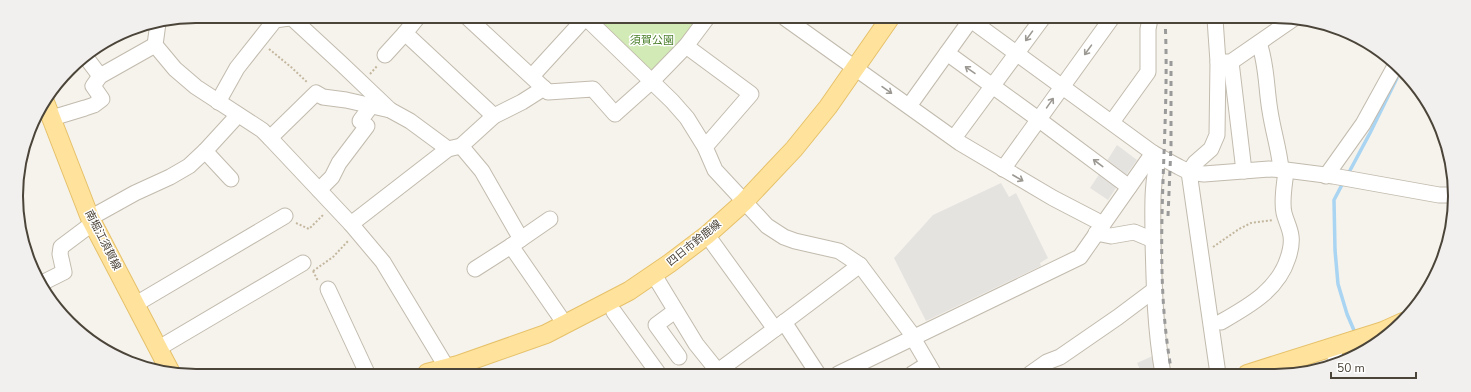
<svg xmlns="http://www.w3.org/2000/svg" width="1471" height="392" viewBox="0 0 1471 392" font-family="'Nunito Sans','Noto Sans JP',sans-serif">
<rect width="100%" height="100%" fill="#f6f3ec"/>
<polygon fill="#d2eab5" points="597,17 702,18 655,72 649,70"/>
<g fill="#e5e3e0">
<polygon points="1117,145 1137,160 1124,178 1105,164"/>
<polygon points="1100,173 1118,185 1108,200 1090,188"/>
<polygon points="1001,183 1009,197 1016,193 1048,258 1040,263 1041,266 926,321 894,258 933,215"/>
<polygon points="1157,354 1159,374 1142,374 1137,363"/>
</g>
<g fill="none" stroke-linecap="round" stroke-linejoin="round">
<g stroke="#a9d4f2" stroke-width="3.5">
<polyline points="1347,176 1370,133 1397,78"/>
<polyline points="1344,181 1334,200 1335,250 1338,284 1347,314 1356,335"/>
<polyline points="1359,345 1360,353"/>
</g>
<g stroke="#c2bbae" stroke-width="17">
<g id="minor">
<polyline points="418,17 405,33 494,116"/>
<polyline points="467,17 548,92 593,89 615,114 652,81 686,46 707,18"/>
<polyline points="585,17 672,101 687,118 705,147 715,170 767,226 784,237 795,241 839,251 860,265 914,337"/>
<path d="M289,18L293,19C326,49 358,79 390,110"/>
<polyline points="785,18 960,143 1053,198 1103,224"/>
<polyline points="968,18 1153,153 1179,167 1189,172 1204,174 1269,169 1286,170 1333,176 1439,195 1452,195"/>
<polyline points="1215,19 1218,62"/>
<polyline points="158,23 155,45 175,69 196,87 262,130 270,138 351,224 383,262 447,368"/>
<path d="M1259,43C1267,65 1266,88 1270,111C1273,131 1279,149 1281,169"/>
<polyline points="686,46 751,94 705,147"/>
<polyline points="947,53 1038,119 1129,187"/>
<polyline points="385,55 405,33"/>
<polyline points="85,56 100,76"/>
<polyline points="1231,62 1244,171"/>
<polyline points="532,76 586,17"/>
<polyline points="218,102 237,68 275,20 289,18 290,16"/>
<polyline points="909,106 972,18"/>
<polyline points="52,118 85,108 94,105 102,99 93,86 100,76 155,45"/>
<polyline points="1112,122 1148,72 1148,29 1150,19"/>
<polyline points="270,138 316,93 323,97 346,100 390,110 410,121 448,149"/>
<polyline points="954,138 1042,19"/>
<polyline points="461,146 482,171 521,239 511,246 565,324"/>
<polyline points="205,151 231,179"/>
<path d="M1159,157C1151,183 1153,212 1153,239C1154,285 1155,329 1163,374"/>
<polyline points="1003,169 1111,19"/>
<polyline points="1326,176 1363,124 1395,66"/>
<polyline points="319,190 332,177 339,163 367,126 360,121 371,106"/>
<polyline points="90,218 135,193 170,177 189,166 205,151 238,115"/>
<polyline points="351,224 444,152 448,149 461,146 494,116 522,102 544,88"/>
<polyline points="1096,233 1111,236 1134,232 1153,240"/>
<polyline points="707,235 775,329 718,371"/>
<polyline points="521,239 550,219"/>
<polyline points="475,269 511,246"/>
<polyline points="654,275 696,344 720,374"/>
<polyline points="42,283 64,272 60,254 61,247 93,223"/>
<polyline points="328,289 367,373"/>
<polyline points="136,304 285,216"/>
<polyline points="675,311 656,325 679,357"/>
<polyline points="614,312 658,373"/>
<polyline points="784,322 818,374"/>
<path d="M1221,322C1249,306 1278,290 1288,258C1290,252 1292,243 1291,236C1290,228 1286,221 1284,213C1281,200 1285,183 1286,170"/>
<polyline points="775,329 860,265"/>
<polyline points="913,338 934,374"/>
<polyline points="1333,346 1336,363"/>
<polyline points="159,348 303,263"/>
<polyline points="838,374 1080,257 1153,153"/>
<polyline points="912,374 928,364"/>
<polyline points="1030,374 1047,362 1060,357 1118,317 1154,290"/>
<polyline points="1218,374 1189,172 1195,163 1211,149 1217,135 1218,62 1231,62 1293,19"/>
</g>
</g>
<g stroke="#e6c16a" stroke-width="20">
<g id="major">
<polyline points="45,102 90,218 171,373"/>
<polyline points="427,373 458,365 546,334 629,291 670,263 707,235 744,202 794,149 828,107 890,18"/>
<polyline points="1247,374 1383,331 1403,322"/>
</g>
</g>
<g stroke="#c4b79f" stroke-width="2" stroke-dasharray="2 2" stroke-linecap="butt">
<polyline points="269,49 291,67 308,83"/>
<polyline points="370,74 378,65"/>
<polyline points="296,223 309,229 324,214"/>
<polyline points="1213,247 1239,229 1251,223 1273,220"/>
<polyline points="313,271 333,257 349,240"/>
<polyline points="313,271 318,281"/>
</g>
<use href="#minor" stroke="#fff" stroke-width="15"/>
<use href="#major" stroke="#ffe39c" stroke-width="18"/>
<g stroke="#9a9a9a" stroke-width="3" stroke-dasharray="5 5" stroke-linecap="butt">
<path d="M1165,19C1171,137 1150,257 1172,374"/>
<polyline points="1168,216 1171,146 1171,59"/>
</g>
</g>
<defs><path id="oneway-shaft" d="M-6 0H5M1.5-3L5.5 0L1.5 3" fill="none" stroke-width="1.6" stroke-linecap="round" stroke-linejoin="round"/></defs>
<g stroke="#9c9892">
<use href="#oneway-shaft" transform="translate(1029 36) rotate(126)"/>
<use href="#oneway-shaft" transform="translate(1088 50) rotate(126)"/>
<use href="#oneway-shaft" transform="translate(970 70) rotate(-145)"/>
<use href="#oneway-shaft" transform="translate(887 90) rotate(35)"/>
<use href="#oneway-shaft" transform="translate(1050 103) rotate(-55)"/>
<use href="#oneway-shaft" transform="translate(1098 163) rotate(-143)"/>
<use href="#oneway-shaft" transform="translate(1018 178) rotate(30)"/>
</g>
<g text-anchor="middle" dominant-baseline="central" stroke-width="3" stroke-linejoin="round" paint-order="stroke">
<g font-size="11" fill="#4a7f2a" stroke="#fff">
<text x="652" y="40">須賀公園</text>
</g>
<g font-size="11" fill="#4b4439" stroke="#fff">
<text transform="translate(103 240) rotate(63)">南堀江須賀線</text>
<text transform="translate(694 243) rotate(-39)">四日市鈴鹿線</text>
</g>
</g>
<path d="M0 0H1471V392H0ZM196 23H1275A173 173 0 0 1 1448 196V196A173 173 0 0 1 1275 369H196A173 173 0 0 1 23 196V196A173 173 0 0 1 196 23Z" fill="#f1f0ef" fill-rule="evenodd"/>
<path fill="none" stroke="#4b4439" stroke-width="2" d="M196 23H1275A173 173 0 0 1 1448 196V196A173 173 0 0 1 1275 369H196A173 173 0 0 1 23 196V196A173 173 0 0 1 196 23Z"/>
<path d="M1331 372v6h85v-6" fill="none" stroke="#4b4439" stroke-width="2"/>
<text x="1337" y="372" font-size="12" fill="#4b4439" stroke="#ffffff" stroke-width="3" paint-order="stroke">50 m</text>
</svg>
